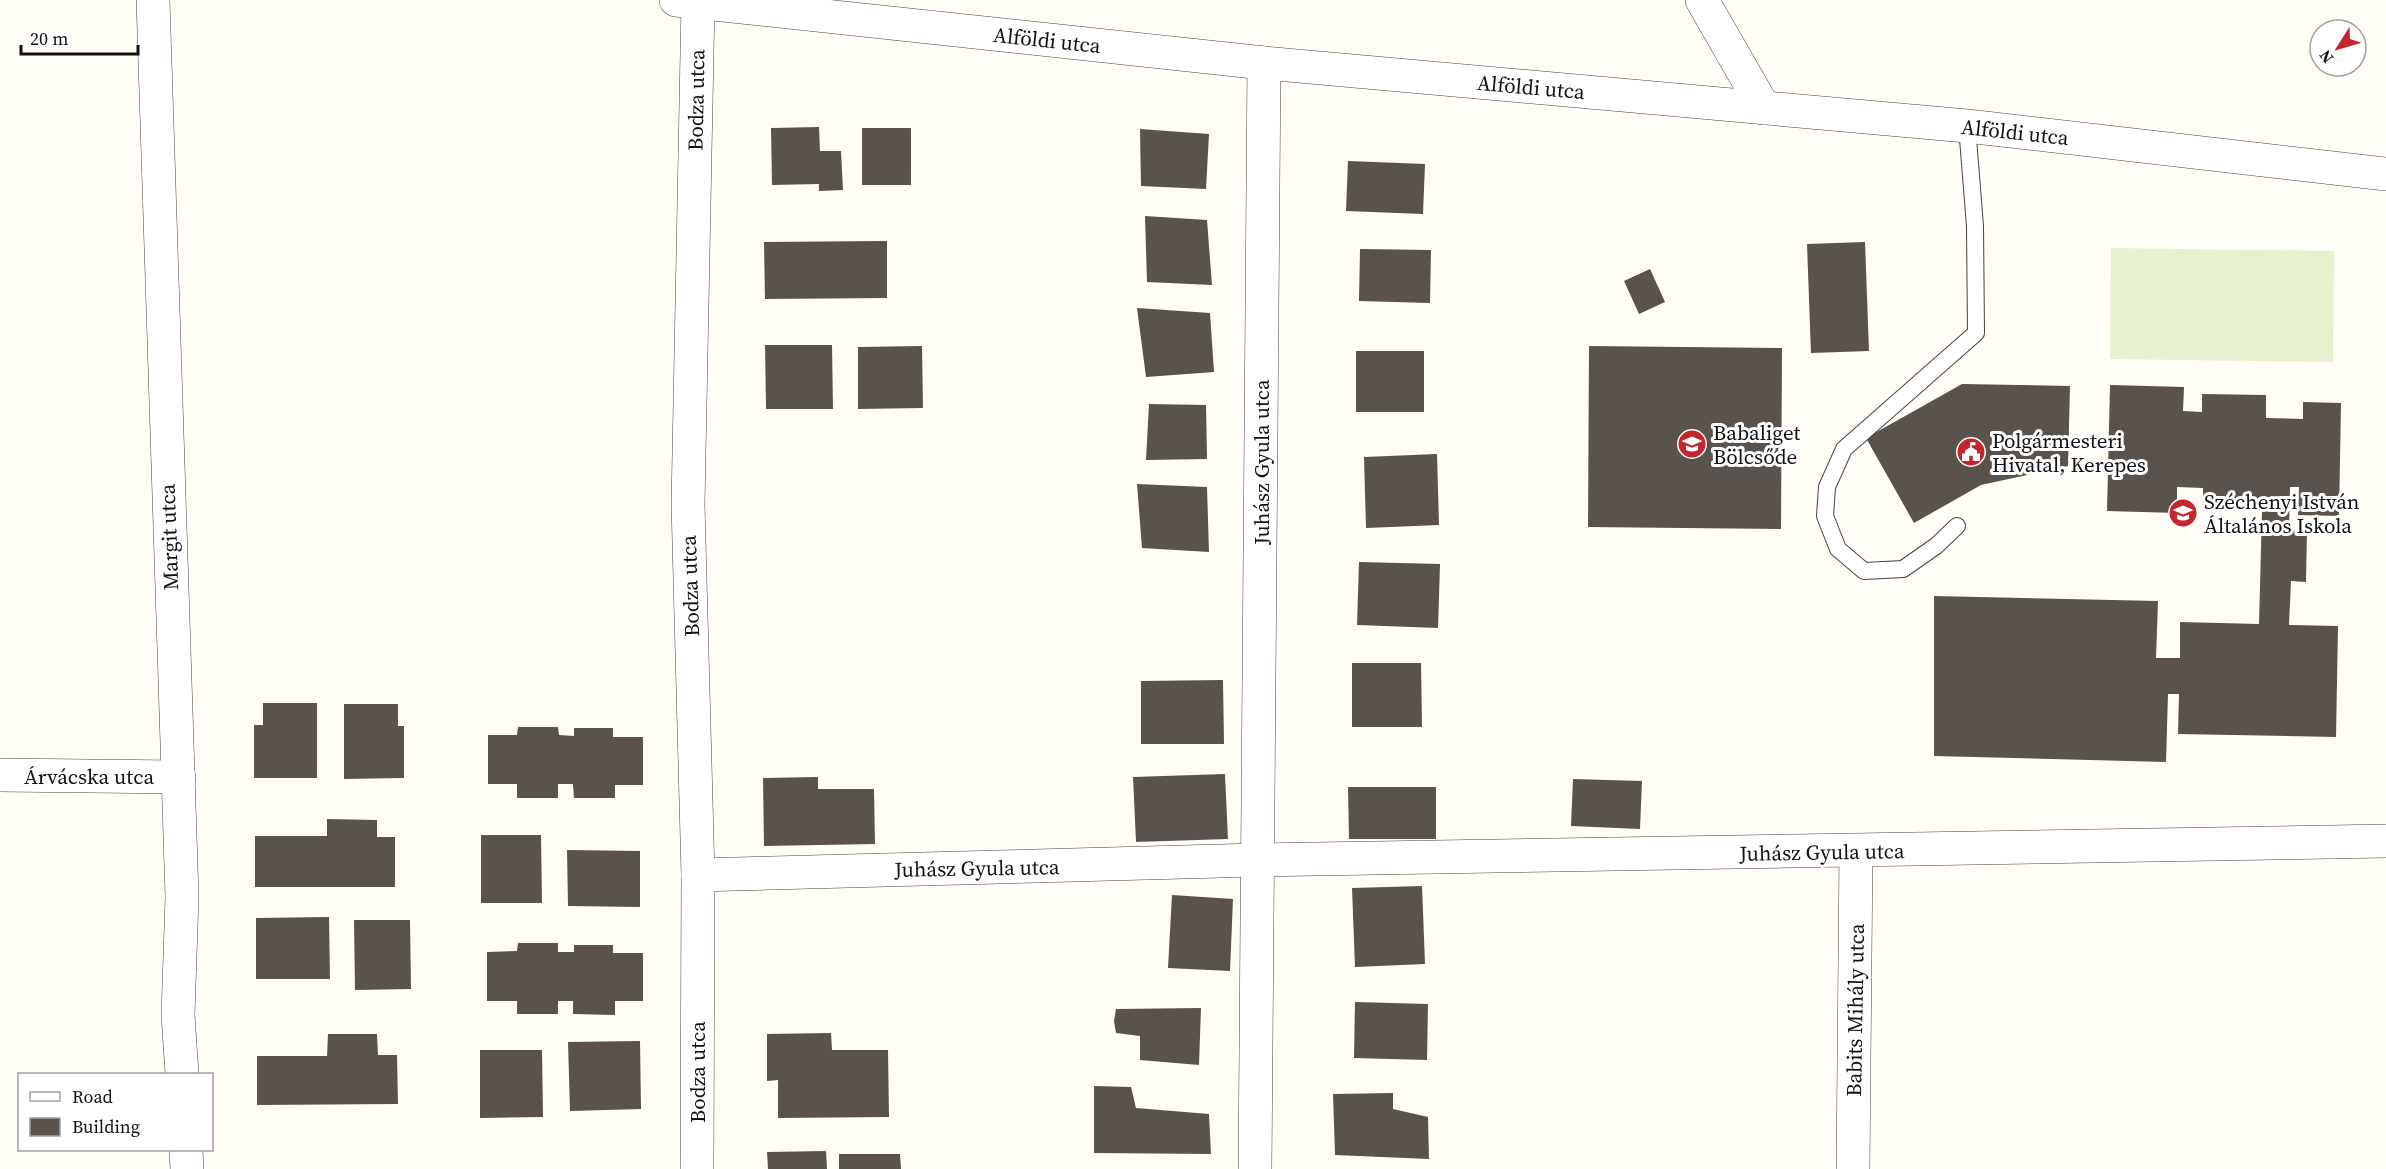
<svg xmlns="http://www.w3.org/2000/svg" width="2386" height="1169" viewBox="0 0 2386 1169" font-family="'Source Serif 4',serif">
<rect width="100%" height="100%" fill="#fffdf5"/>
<polygon fill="#e6f2cf" points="2111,248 2334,251 2333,362 2110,359"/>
<g fill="#5a524d">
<polygon points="819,127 820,151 841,151 843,190 819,191 819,184 772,185 771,128"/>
<rect x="862" y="128" width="49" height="57"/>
<polygon points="1140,129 1209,134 1206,189 1141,186"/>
<polygon points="1348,161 1425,164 1423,214 1346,211"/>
<polygon points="1145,216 1207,220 1212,285 1147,282"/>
<polygon points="887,241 887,298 765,299 764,242"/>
<polygon points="1865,242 1869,351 1811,353 1807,244"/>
<polygon points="1360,249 1431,250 1430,303 1359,301"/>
<polygon points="1650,269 1665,302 1639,314 1624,281"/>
<polygon points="1137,308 1210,313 1214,372 1146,377"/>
<polygon points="765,345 832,345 833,409 766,409"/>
<polygon points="922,346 923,408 858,409 858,347"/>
<polygon points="1589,346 1782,348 1781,529 1588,527"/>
<rect x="1356" y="351" width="68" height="61"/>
<polygon points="1962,384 2070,386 2068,466 1981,485 1914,523 1866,438"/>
<polygon points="2110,385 2184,387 2183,411 2202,412 2202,394 2266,395 2266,418 2303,419 2303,402 2341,403 2339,516 2298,515 2299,487 2290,487 2289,531 2307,531 2306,582 2291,581 2289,625 2338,626 2336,737 2178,734 2179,694 2168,694 2166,762 1934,756 1934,596 2158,601 2156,658 2180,658 2180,622 2259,624 2262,511 2203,509 2203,488 2177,487 2177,513 2107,511"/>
<polygon points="1149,404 1206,405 1207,459 1146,460"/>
<polygon points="1437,454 1439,525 1366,528 1364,457"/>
<polygon points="1137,484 1207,487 1209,552 1142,548"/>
<polygon points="1359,562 1440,564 1438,628 1357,625"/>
<polygon points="1352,663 1421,663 1422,727 1352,727"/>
<polygon points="1223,680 1224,744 1141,744 1141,681"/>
<polygon points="263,703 317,703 317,778 254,778 254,725 263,725"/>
<polygon points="344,704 398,704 398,726 404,726 404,778 344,779"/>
<polygon points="518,727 558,727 559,735 574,736 574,728 613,728 613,737 643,737 643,785 615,785 615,798 574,798 573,784 558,784 558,798 517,798 517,784 488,784 488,735 517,735"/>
<polygon points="1225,774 1228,839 1136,842 1133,777"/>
<polygon points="818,777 818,789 874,789 875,844 764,846 763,778"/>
<polygon points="1573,779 1642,781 1640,829 1571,826"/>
<polygon points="1348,787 1436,787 1436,839 1349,839"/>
<polygon points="327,819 377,820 377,837 395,837 395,887 255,887 255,836 327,836"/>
<polygon points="481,835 541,835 542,903 481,903"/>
<polygon points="567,850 640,851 640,907 568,906"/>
<polygon points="1422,886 1425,964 1355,967 1352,888"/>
<polygon points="1172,895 1233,899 1230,971 1168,968"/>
<polygon points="329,917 330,979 256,979 256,918"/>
<polygon points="354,920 410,920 411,989 355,990"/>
<polygon points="518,943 558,943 558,952 574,952 574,945 613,945 613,953 643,953 643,1001 615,1001 615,1015 573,1014 573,1001 558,1001 558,1014 517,1014 517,1001 487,1001 487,952 517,951"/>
<polygon points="1355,1002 1428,1004 1427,1060 1354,1058"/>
<polygon points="1201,1008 1199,1065 1140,1060 1140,1036 1116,1033 1114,1021 1116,1009"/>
<polygon points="831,1033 832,1050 888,1050 889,1117 778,1118 778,1080 767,1081 767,1034"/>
<polygon points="328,1034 377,1034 378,1055 397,1055 398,1104 257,1105 257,1056 327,1056"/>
<polygon points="640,1041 641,1109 570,1111 568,1042"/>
<polygon points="480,1050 542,1050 543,1117 480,1118"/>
<polygon points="1094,1086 1131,1087 1136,1108 1209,1114 1211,1154 1094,1153"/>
<polygon points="1393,1093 1393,1109 1428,1117 1429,1159 1335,1155 1333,1094"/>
<polygon points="826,1151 827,1169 768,1169 767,1152"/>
<polygon points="839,1154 900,1154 901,1169 839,1169"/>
</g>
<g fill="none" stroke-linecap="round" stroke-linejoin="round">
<g stroke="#444" stroke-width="18">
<polyline id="lane" points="1957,526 1936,546 1903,569 1864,571 1838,549 1825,516 1827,487 1844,449 1976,333 1975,226 1967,126"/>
</g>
<g stroke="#444" stroke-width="34">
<g id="street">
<polyline points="153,0 182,897 178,1015 182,1074"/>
<polyline points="676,0 1264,63 1967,126 2386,174"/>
<polyline points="1702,0 1764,108"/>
<polyline points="0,775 179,777"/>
<polyline points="698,875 1257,860 2386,841"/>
<polyline points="186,1150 187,1169"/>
<polyline points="697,1169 698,875 688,504 698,3"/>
<polyline points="1255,1169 1264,63"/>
<polyline points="1853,1169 1856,851"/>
</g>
</g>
<use href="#lane" stroke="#fff" stroke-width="16"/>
<use href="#street" stroke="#fff" stroke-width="33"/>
</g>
<defs>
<g id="school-disc" transform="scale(1.5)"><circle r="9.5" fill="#c4262e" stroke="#fff"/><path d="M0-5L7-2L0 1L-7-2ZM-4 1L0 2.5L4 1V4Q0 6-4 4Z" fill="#fff"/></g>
<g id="civic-disc" transform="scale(1.5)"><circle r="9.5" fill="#c4262e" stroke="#fff"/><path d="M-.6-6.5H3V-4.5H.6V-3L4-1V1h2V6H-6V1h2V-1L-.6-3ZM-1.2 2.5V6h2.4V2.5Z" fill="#fff"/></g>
</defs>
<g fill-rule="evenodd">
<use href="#school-disc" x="1692" y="444"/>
<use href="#civic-disc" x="1971" y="452"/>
<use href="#school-disc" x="2183" y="513"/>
</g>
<g text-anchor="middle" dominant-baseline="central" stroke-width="6" stroke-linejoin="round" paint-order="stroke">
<g font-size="21" fill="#111" stroke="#fff">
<text transform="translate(1047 40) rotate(6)">Alföldi utca</text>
<text transform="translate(1531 87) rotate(5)">Alföldi utca</text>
<text transform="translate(696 100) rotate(-89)">Bodza utca</text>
<text transform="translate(2015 132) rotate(6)">Alföldi utca</text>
<text transform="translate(1261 462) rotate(-90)">Juhász Gyula utca</text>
<text transform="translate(169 537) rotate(-92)">Margit utca</text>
<text transform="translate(690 586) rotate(-92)">Bodza utca</text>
<text x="89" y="776">Árvácska utca</text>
<text transform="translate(1822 852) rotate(-1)">Juhász Gyula utca</text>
<text transform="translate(977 868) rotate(-1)">Juhász Gyula utca</text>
<text transform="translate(1855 1010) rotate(-89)">Babits Mihály utca</text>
<text transform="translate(697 1072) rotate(-90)">Bodza utca</text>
</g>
<g font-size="21" fill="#111" stroke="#fff" text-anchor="start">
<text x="1713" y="432">Babaliget<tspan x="1713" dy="24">Bölcsőde</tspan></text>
<text x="1992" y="440">Polgármesteri<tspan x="1992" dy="24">Hivatal, Kerepes</tspan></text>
<text x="2204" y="501">Széchenyi István<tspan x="2204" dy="24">Általános Iskola</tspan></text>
</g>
</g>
<rect x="18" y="1073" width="195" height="78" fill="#ffffff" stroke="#a0a0a0" stroke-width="1.5"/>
<rect x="30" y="1092" width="30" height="9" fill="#ffffff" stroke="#a0a0a0" stroke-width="1.5"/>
<text x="72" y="1103" font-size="18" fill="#111111">Road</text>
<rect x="30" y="1118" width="30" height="18" fill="#5a524d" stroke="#a0a0a0" stroke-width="1.5"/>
<text x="72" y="1133" font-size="18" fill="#111111">Building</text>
<g transform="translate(2338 48) rotate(233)"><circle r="28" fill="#ffffff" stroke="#a0a0a0" stroke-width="1.5"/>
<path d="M0-4.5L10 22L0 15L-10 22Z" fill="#c4262e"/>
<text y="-9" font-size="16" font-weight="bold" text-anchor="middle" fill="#111111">N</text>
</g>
<path d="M21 45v9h117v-9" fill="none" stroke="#111111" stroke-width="3"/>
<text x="30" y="45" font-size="18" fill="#111111" stroke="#ffffff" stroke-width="4.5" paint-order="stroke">20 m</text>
</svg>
